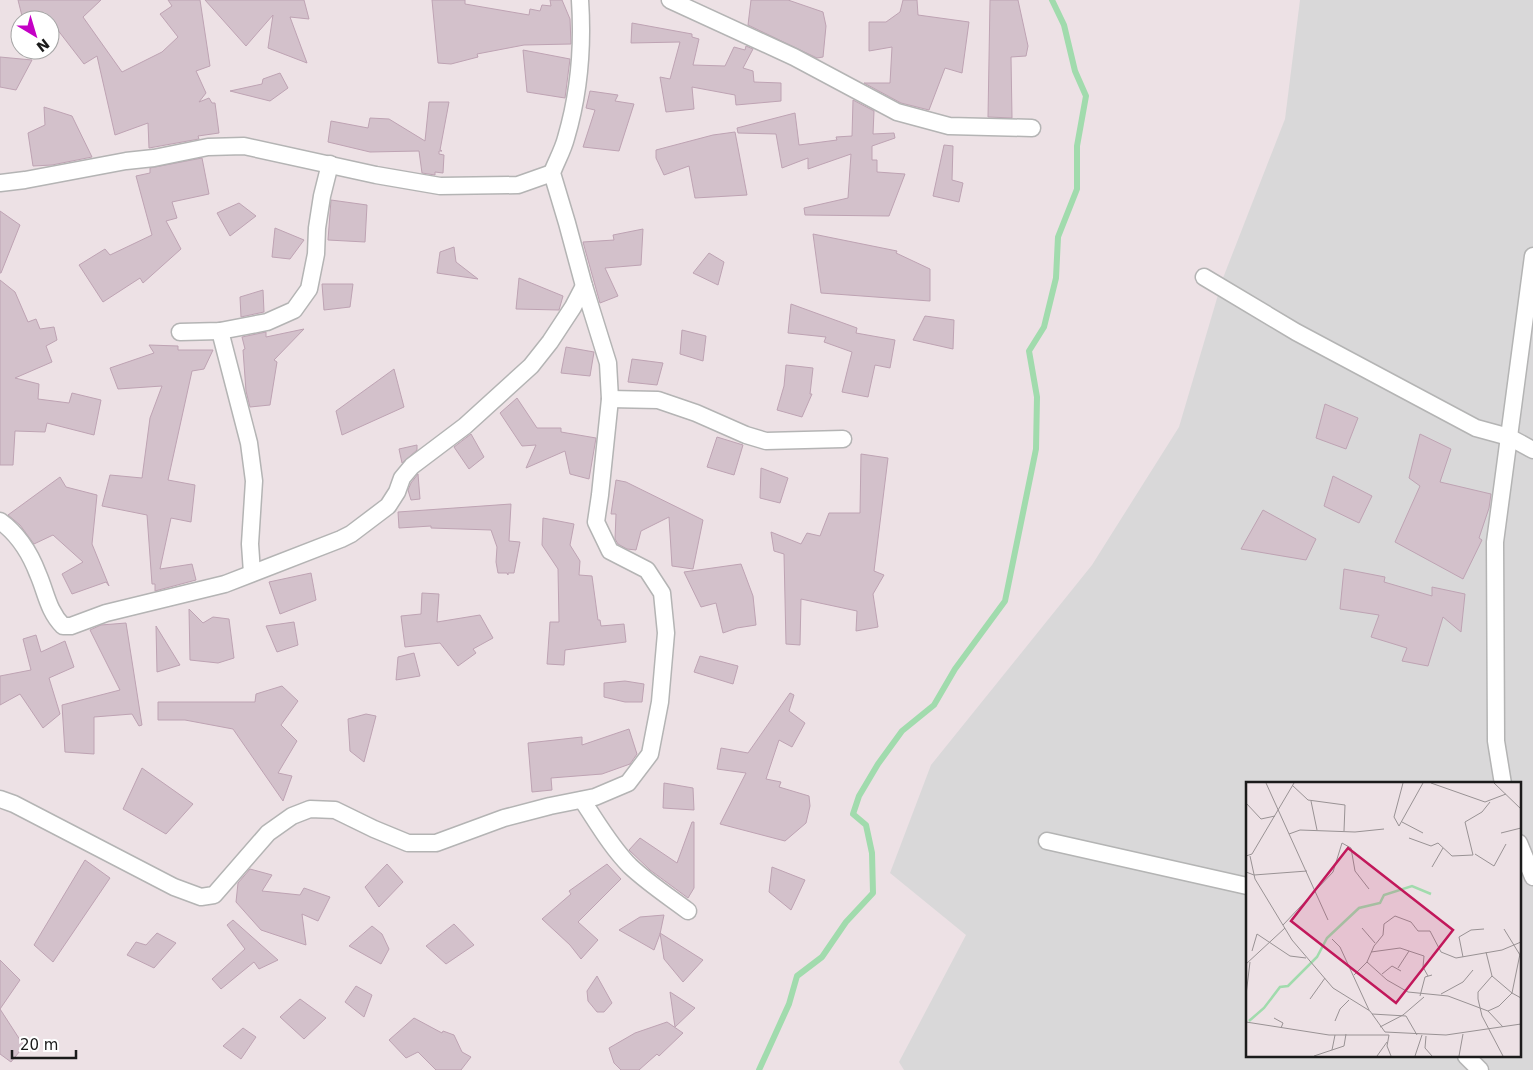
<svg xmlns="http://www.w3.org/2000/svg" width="1533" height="1070" viewBox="0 0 1533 1070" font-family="'DejaVu Sans',sans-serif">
<rect width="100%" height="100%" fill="#ede1e5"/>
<path fill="#d9d8d9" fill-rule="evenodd" d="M1300,0H1533V1070H904L899,1062L966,935L890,873L931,765L1092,565L1179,427L1223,278L1285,119ZM1247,784H1519V1056H1247Z"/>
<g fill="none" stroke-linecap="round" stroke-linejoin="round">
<polyline stroke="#a1dbad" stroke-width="6" points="759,1070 789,1004 797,976 822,957 846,922 873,893 872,853 866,825 853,814 859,796 878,764 902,731 934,705 955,669 1005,601 1036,449 1037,397 1029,351 1044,327 1056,278 1058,237 1077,189 1077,146 1086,96 1075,71 1064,25 1052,0"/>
</g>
<g fill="#d3c1cb" stroke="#bea3b3">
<polygon points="18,0 101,0 83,17 122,72 162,52 178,37 160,14 172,6 168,0 200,0 210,66 196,71 206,93 199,102 209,98 212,103 215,103 219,133 198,136 199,139 149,148 148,123 115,135 97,56 84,64 50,20 23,20"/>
<polygon points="205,0 304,0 309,19 290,17 307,63 268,48 273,15 246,46"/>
<polygon points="432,0 465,0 465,4 529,15 530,9 540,11 542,5 551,6 550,0 562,0 570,19 571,44 524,45 477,54 478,57 451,64 438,63"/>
<polygon points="751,0 788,0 823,12 826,26 823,57 817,58 748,25"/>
<polygon points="903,0 917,0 918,15 969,22 962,73 945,68 929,110 901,103 864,83 890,83 892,47 869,51 869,22 886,22 900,12"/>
<polygon points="990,0 1018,0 1028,46 1026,56 1011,57 1012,118 988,117"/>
<polygon points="632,23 692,34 692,37 699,39 693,65 725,66 734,47 745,50 746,46 753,49 743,68 753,71 754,82 781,83 781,101 736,105 735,95 692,87 694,109 666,112 660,77 670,79 680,42 631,43"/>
<polygon points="523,50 570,59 565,98 527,92"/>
<polygon points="0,57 32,60 16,90 0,87"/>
<polygon points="280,73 288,88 270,101 230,91 262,84 263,79"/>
<polygon points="590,91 618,95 615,101 634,104 619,151 583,147 595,110 586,108"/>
<polygon points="853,100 874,111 873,134 894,133 895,138 872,146 872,160 877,160 877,172 905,174 889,216 805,215 804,208 848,198 851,154 808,169 808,158 782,168 776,134 738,133 737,128 795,113 799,145 837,140 836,137 852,136"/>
<polygon points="429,102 449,102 440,150 442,151 439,151 439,154 444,155 443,173 435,172 435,175 422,173 419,151 370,152 328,142 331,121 368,128 370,118 389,119 425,141"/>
<polygon points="44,107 72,116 92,157 52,165 33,166 28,133 45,125"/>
<polygon points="735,132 747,195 695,198 689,166 664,175 656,158 656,150 713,135"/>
<polygon points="944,145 953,146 952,180 963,183 959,202 933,196"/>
<polygon points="202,158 209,194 172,202 177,218 166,221 181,249 143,283 140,278 103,302 79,265 105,249 110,255 152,235 136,176 150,173 150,168"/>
<polygon points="331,200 367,205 365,242 328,240"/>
<polygon points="239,203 256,216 230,236 217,213"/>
<polygon points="0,211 20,225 1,273 0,273"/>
<polygon points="275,228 304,240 290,259 272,257"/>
<polygon points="643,229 641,265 605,268 618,296 600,303 583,242 614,240 613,235"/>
<polygon points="813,234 897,251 896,253 930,269 930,301 821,293"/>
<polygon points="454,247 456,262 478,279 437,273 440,252"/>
<polygon points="709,253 724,262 718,285 693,273"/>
<polygon points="519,278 563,296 559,310 516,309"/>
<polygon points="0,280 15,292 28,322 36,319 40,329 54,327 57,340 46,346 52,362 15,378 39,384 38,399 69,403 72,393 101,400 94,435 47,423 45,432 15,431 13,465 0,465"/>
<polygon points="322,284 353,284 350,307 324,310"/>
<polygon points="263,290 264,312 241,317 240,297"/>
<polygon points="791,304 857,328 856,333 895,340 890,368 875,365 868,397 842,392 852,352 824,342 826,337 788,333"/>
<polygon points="925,316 954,320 953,349 913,340"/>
<polygon points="304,329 274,360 277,362 270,405 250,407 246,391 243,350 245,349 242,337 266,332 266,337"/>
<polygon points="682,330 706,336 703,361 680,354"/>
<polygon points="149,345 178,346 178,350 213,350 204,369 192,371 168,480 195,485 191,522 171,518 160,569 192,564 196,580 155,591 155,584 152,584 147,515 102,506 110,475 142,478 150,418 162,386 118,389 110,368 154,353"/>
<polygon points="566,347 594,352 590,376 561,373"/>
<polygon points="632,359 663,363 657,385 628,382"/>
<polygon points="786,365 813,368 810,394 812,394 802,417 777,410 784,386"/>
<polygon points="394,369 404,407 342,435 336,411"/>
<polygon points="517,398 537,428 561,428 561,432 596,438 589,479 570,474 565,451 526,468 536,445 522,446 500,413"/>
<polygon points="1325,404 1358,418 1346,449 1316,438"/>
<polygon points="471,434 484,457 469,469 454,447"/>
<polygon points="1420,434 1451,449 1440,482 1491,494 1489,508 1479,538 1482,540 1463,579 1395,542 1420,486 1409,478"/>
<polygon points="717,437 743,445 734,475 707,467"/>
<polygon points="417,445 417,450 402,463 399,449"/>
<polygon points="861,454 888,458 874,571 884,575 873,594 878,627 856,631 857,611 801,599 800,645 786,644 784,554 774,551 771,532 801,544 807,533 820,536 829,513 860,513"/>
<polygon points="761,468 788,478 780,503 760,498"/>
<polygon points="418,474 420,499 411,500 408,490 411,483"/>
<polygon points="1333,476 1372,496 1359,523 1324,506"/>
<polygon points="60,477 66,487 97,495 92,544 109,586 106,582 72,594 62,574 83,562 53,535 34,544 20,525 8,515"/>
<polygon points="616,480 626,482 703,520 693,569 672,566 669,517 641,531 636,550 627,549 618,544 615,539 616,514 611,514"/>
<polygon points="511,504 509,541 520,542 514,573 508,573 508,575 507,573 498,573 496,562 497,547 491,530 431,528 431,526 399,528 398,512"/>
<polygon points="1263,510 1316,539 1306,560 1241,549"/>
<polygon points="543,518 574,524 570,545 580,561 579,575 592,576 598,620 600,620 601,626 624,624 626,642 565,650 564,665 547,664 550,622 559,622 558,569 542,545"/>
<polygon points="741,564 753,596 756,625 737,628 723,633 716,603 701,607 684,572"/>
<polygon points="1344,569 1385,577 1384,582 1432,596 1432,587 1465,594 1461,632 1443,617 1428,666 1402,661 1407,648 1371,637 1379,615 1340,609"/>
<polygon points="311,573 316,600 280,614 269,582"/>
<polygon points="422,593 439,594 437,622 480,615 493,638 473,649 476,653 458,666 440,643 405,647 401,616 421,614"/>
<polygon points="189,609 203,623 213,617 229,619 234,658 218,663 190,660"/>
<polygon points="294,622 298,645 277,652 266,626"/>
<polygon points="126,623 142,725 139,726 132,714 94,717 94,754 65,752 62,705 120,690 90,630 101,625"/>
<polygon points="156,626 180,665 157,672"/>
<polygon points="36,635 41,652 65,641 74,667 49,678 60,714 43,728 20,694 0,705 0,676 31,670 23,639"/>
<polygon points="414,653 420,676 396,680 398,657"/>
<polygon points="700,656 738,666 733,684 694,672"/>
<polygon points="625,681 644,684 642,702 625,702 604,697 604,683"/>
<polygon points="282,686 298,701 281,725 297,741 278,773 292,776 283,801 233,729 185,720 158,720 158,702 255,702 256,694"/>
<polygon points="790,693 794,695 789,711 805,723 792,747 779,740 766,779 781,782 779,787 809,796 810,806 806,823 785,841 720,824 746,773 717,769 721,748 748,753"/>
<polygon points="366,714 376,716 364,762 350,751 348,719"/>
<polygon points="629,729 637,754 630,764 602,774 551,778 552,790 532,792 528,743 582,737 582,745"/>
<polygon points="142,768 193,804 166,834 123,809"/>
<polygon points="664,783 693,788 694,810 663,808"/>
<polygon points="692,822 694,822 694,888 688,898 650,870 629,850 640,838 677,863"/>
<polygon points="85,860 110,878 53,962 34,945"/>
<polygon points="387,864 403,882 379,907 365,887"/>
<polygon points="607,864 621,879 578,922 598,940 581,959 570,945 542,919 571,894 569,891"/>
<polygon points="772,867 805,880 791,910 769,892"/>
<polygon points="250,869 272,875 262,891 300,895 304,888 330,897 318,921 302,914 306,945 261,930 236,902 238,883"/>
<polygon points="664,915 660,934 654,950 619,930 640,917"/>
<polygon points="233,920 278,960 259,969 254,962 221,989 212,979 245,949 227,925"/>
<polygon points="454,924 474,945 446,964 426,946"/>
<polygon points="372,926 382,934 389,949 381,964 349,946"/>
<polygon points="157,933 176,943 154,968 127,955 136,942 146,945"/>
<polygon points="660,933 703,960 683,982 664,959"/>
<polygon points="0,960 20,980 0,1009 24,1046 11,1062 0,1054"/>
<polygon points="597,976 612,1003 604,1012 597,1012 588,1001 587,991"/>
<polygon points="356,986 372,995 364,1017 345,1002"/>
<polygon points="670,992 695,1008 675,1027"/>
<polygon points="300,999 326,1018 304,1039 280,1017"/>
<polygon points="414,1018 442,1033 443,1031 454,1035 462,1052 471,1057 461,1070 436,1070 418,1052 406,1058 389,1040"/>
<polygon points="667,1022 683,1033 659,1056 657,1054 639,1070 621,1070 614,1063 609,1048 635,1033"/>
<polygon points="243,1028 256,1037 241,1059 223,1046"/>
</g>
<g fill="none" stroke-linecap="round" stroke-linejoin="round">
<g stroke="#b4b4b4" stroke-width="19">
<g id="minor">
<polyline points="670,0 794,57 897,112 949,126 1032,128"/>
<polyline points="0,183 25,180 126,161 154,158 208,147 244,146 376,175 440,186 518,185 552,173"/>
<polyline points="1204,277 1296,332 1476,428 1509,437 1533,450"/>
<polyline points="220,331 249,443 254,481 250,544 252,573"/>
<polyline points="180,332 220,331 267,322 294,310 309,289 316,254 317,228 322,196 330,164"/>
<polyline points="610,399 658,400 696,413 746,435 766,441 843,439"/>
<path d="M0,521C18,534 30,553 38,574C46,592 48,611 63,626H71L106,613L225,584L341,539L351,534L388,506L397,492L402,478L412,466L465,426L531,366L550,342L573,307L584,286"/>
<polyline points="1503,784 1496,741 1495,542 1533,256"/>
<path d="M0,799L14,804L174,887L201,897L214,895L268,833L292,816L310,809L335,810L374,829L408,843H436L504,818L550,806L595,797L628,783L650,754L660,702L666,633L662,593L647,570L610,551L596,522L600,495L610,399L608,363L584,286L567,223L552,173C556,162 563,150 566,138C579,94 583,45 580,0"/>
<path d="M582,800C597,822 611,847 630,866C648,883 668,896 688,911"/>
<polyline points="1047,841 1247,886"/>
<polyline points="1519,843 1533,877"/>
<polyline points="1466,1056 1480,1070"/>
</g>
</g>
<use href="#minor" stroke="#fff" stroke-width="16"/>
</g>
<g transform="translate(1246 782)">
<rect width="275" height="275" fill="#ede1e5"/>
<path fill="none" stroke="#a1dbad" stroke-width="2.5" d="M3,239L18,226L34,205L42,204L71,175L81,156L113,126L134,121L138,113L166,104L185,112"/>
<path fill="none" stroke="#999294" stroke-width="1" d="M20,1L82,138M157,1L148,35L153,44L177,1M185,1L239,20L260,12M248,1L275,27M46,3L62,18L99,23L98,49M65,19L71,48M0,21L15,37L29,34M156,40L177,51M255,51L275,46M43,52L54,48L109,50L138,47M163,56L185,64L192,61L206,74L227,73L219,40L236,30L244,20M229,72L248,84L260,62M0,74L6,72L48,1M4,74L9,97L46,158L87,206L124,229L139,250L200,253L275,242M186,85L197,66M0,90L8,93L61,89M37,143L87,90L96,61L105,66L109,89L123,107M116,146L129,161M258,147L274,173M86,157L94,165L123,228M6,169L11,152L44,174L60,176M125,170L154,166L178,174L177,185L182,194M240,170L246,194L266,211M217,175L213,155L225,148L238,147M121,180L141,198L162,210L202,214L242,229L257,245M0,182L39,146M152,186L163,169M136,192L146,184L155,189M108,193L121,180L128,164L137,153L138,142L149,134L165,140L172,149H184L195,170L210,176L256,168L275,160M246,194L232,210V217L236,234L257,274M266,211L275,167M195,212L217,200L227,188M0,213L4,180M174,214L179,195L186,193M64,217L79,196M242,229L253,224L266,211L275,216M126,232L160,234L171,253M28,236L37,241L35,246M89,239L94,227L103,218M0,240L83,253H143L141,264L145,274M134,245L157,233L178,215M180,254L179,266L186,274M86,268L89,253M68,274L98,264L100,252M131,274L141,260M169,274L176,253M213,274L217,252"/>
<path fill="#c2185b" fill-opacity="0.15" stroke="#c2185b" stroke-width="2.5" d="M102,66L207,148L150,221L45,139Z"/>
<rect width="275" height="275" fill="none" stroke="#1b1b1b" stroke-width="2.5"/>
</g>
<g transform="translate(35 35) rotate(142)"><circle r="24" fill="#ffffff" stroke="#a4a4a4"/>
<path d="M0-4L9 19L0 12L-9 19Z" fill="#c401c5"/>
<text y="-8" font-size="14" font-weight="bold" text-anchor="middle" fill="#1b1b1b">N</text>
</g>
<path d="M12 1050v8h64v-8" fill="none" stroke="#1b1b1b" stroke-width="2.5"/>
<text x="20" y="1050" font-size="15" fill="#1b1b1b" stroke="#ffffff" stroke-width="4" paint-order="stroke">20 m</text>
</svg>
